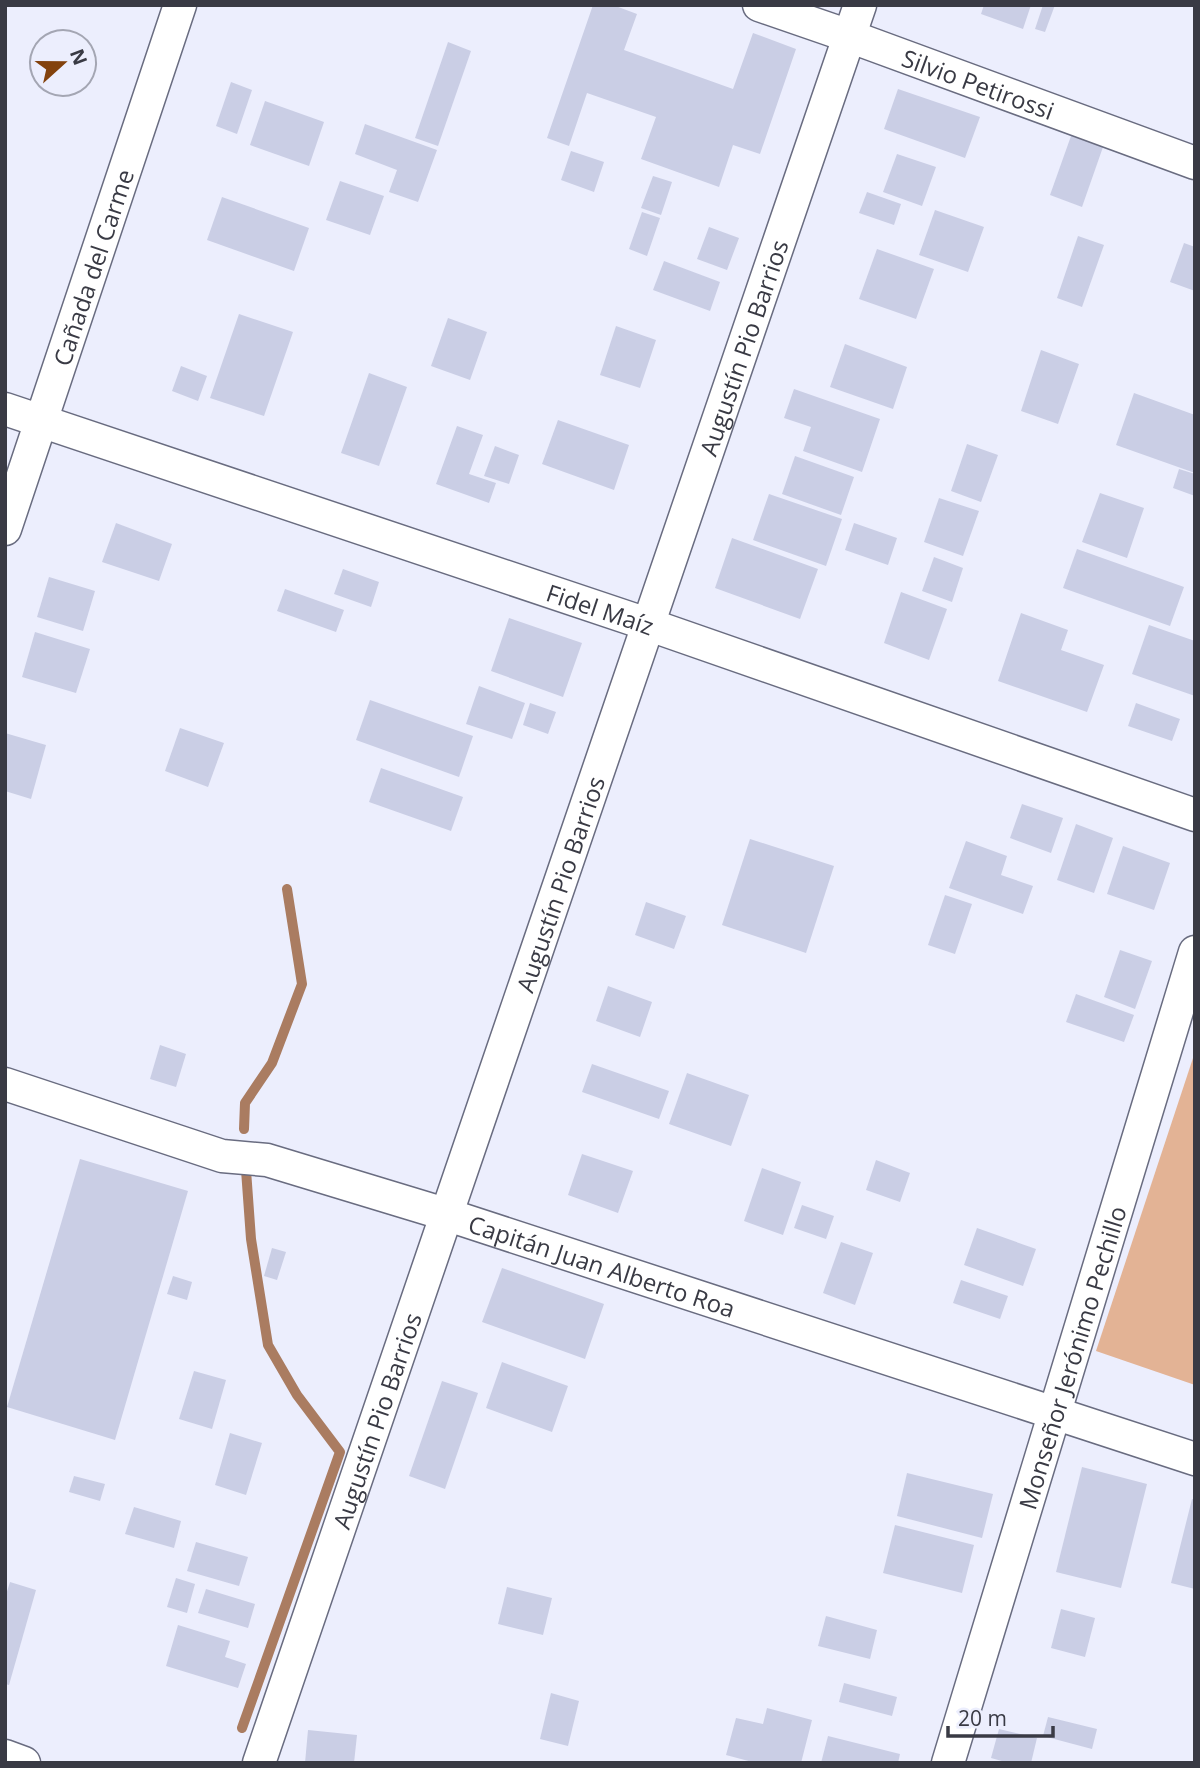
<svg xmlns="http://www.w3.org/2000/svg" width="1200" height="1768" viewBox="0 0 1200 1768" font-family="'Open Sans',sans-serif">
<rect width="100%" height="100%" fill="#eceefd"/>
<polygon fill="#e3b395" points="1195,1052 1195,1385 1096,1351"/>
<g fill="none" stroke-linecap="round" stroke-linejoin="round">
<g stroke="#aa7c61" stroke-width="10">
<polyline points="244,1129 245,1103 272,1063 302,984 287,889"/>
<polyline points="242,1728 340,1452 297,1395 268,1345 251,1239 246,1170"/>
</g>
</g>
<g fill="#cacee5">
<polygon points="593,5 613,5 637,14 624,50 733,89 753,33 796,49 760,154 733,145 719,187 641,159 656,117 587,93 569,146 547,138"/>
<polygon points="984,5 1031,5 1023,29 981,14"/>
<polygon points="1043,5 1055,5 1045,32 1035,29"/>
<polygon points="448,42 471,51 438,146 415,138"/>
<polygon points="231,82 252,90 237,134 216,126"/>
<polygon points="898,89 980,117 965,158 884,129"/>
<polygon points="265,101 324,122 309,166 250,145"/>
<polygon points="365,124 437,150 418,202 389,192 397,170 355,154"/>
<polygon points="1071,136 1103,147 1082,207 1050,195"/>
<polygon points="571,151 604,162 594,192 561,180"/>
<polygon points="897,154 936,167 922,206 883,192"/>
<polygon points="653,176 672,182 661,215 641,208"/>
<polygon points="340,181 384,196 370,235 326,220"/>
<polygon points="867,192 901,204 894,225 859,213"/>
<polygon points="222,197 309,228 294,271 207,240"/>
<polygon points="935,210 984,227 968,272 919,255"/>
<polygon points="642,212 660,218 647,256 629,249"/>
<polygon points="709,227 739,238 727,270 697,259"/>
<polygon points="1078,236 1104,245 1082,307 1057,298"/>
<polygon points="1184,243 1195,247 1195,291 1170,282"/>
<polygon points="877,249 934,269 916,319 859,299"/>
<polygon points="664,261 720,282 710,311 653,290"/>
<polygon points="239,314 293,332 264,416 210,398"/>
<polygon points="448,318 487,332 470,380 431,366"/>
<polygon points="616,326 656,340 640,388 600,375"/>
<polygon points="845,344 907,367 893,409 830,387"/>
<polygon points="1041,350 1079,364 1058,424 1021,411"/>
<polygon points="181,366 207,376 198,401 172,391"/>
<polygon points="369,373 407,387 379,466 341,453"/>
<polygon points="794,389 880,419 862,472 803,451 811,427 784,418"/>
<polygon points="1134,393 1195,415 1195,473 1116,445"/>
<polygon points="558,420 629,445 614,490 542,464"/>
<polygon points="457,426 483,435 469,474 496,483 489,503 436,484"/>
<polygon points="967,444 998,455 981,502 951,491"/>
<polygon points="495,446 519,455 509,484 484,476"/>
<polygon points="795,456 854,477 841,515 782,494"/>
<polygon points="1179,469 1195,474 1195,496 1173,488"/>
<polygon points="1100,493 1144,508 1127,558 1082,542"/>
<polygon points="769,494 842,519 826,566 753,540"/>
<polygon points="939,498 979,511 963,556 924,542"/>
<polygon points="116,523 172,544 159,581 102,562"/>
<polygon points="854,523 897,538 888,565 845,550"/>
<polygon points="732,538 818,569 800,619 715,588"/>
<polygon points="1077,549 1184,587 1170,626 1063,588"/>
<polygon points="934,557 963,568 952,602 922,591"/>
<polygon points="343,569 379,582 371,607 334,594"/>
<polygon points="49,577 95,591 83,631 37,617"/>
<polygon points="285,589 344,610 336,632 277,611"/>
<polygon points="901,592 947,609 929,660 884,643"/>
<polygon points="1021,613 1068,630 1061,650 1104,665 1087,712 998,681"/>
<polygon points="509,618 582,643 563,697 491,671"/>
<polygon points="1149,625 1195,641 1195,696 1132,674"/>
<polygon points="35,632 90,649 76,693 22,677"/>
<polygon points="479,686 525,703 512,739 466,724"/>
<polygon points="370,700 473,736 459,777 356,740"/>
<polygon points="530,703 556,712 548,734 523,725"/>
<polygon points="1136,703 1180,719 1172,741 1128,726"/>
<polygon points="180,728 224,743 208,787 165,771"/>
<polygon points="5,733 46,745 31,799 5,791"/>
<polygon points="381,768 463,797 451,831 369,802"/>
<polygon points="1022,804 1063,818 1051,853 1010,838"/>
<polygon points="1076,824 1113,838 1094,893 1057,880"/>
<polygon points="750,839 834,866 806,953 722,925"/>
<polygon points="966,841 1007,856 1001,875 1033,886 1023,914 949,888"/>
<polygon points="1123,846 1170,863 1154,910 1107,894"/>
<polygon points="945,895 972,904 955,954 928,945"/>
<polygon points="646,902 686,916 674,949 635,935"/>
<polygon points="1120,950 1152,961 1135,1009 1104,997"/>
<polygon points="608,986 652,1002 640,1037 596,1021"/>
<polygon points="1076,994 1134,1015 1124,1042 1066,1022"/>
<polygon points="160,1045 186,1054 176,1087 150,1079"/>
<polygon points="592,1064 669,1091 659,1119 582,1092"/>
<polygon points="687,1073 749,1095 731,1146 669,1124"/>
<polygon points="582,1154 633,1171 618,1213 568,1195"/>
<polygon points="80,1159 188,1191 115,1440 7,1407"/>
<polygon points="876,1160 910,1173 900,1202 866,1190"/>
<polygon points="762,1168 801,1182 783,1235 744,1221"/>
<polygon points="802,1205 834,1216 826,1239 794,1228"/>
<polygon points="977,1228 1036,1249 1023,1286 964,1265"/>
<polygon points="841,1242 873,1253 855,1305 823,1293"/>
<polygon points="272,1248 286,1252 277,1280 264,1276"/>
<polygon points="502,1268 604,1304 585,1359 482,1322"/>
<polygon points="173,1276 192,1282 187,1300 167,1294"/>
<polygon points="961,1280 1008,1296 1000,1319 953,1303"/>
<polygon points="502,1362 568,1386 552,1432 486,1408"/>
<polygon points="194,1371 226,1380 212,1429 179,1419"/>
<polygon points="442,1381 478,1393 445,1489 409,1476"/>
<polygon points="230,1433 262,1443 246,1495 215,1485"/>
<polygon points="1082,1467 1147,1484 1121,1588 1056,1572"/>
<polygon points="907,1473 993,1494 982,1538 897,1516"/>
<polygon points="74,1476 105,1484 100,1501 69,1492"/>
<polygon points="1192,1499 1195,1500 1195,1589 1171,1583"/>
<polygon points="134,1507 181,1521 174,1548 125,1534"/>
<polygon points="895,1525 974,1545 962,1593 883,1573"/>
<polygon points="196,1542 248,1557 239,1586 187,1571"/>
<polygon points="176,1578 195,1584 187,1613 167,1607"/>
<polygon points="10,1582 36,1590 9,1685 5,1684 5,1598"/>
<polygon points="507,1587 552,1598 543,1635 498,1624"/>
<polygon points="206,1589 255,1604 248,1628 198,1613"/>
<polygon points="1061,1609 1095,1618 1085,1657 1051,1648"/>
<polygon points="826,1616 877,1630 870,1659 818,1646"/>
<polygon points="178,1625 230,1641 225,1657 246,1664 238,1688 166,1666"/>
<polygon points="844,1683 897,1697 892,1716 839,1702"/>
<polygon points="551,1693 579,1701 568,1746 540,1739"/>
<polygon points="767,1708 812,1720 801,1763 756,1763 726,1755 736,1718 763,1724"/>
<polygon points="1048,1717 1097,1729 1092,1749 1043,1736"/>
<polygon points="999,1729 1037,1738 1031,1763 1009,1763 991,1758"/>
<polygon points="308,1730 357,1735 354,1763 305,1763"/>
<polygon points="828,1736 900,1754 898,1763 821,1763"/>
</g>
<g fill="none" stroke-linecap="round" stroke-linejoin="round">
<g stroke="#696c80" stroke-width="35">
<g id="minor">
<path id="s1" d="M759,5L849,36L1195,163"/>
<path id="s2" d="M5,409L647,624L1195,815"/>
<path id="s3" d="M5,529L180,5"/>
<path id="s4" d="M5,1084L222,1156L267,1160L445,1214L1195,1459"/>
<polyline points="5,1756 24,1763"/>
<path id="s5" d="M259,1763L860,5"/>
<path id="s6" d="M948,1763L1195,952"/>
</g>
</g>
<use href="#minor" stroke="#fff" stroke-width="32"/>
</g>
<g text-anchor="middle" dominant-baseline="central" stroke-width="5" stroke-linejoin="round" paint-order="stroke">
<g font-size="24" fill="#393a44" stroke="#eceefd">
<text stroke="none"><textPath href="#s1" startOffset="233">Silvio Petirossi</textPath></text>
<text stroke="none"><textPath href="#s3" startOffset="276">Cañada del Carme</textPath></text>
<text stroke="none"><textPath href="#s5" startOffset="1496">Augustín Pio Barrios</textPath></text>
<text stroke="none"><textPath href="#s2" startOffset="628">Fidel Maíz</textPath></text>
<text stroke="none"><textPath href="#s5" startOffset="929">Augustín Pio Barrios</textPath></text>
<text stroke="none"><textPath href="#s4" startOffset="625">Capitán Juan Alberto Roa</textPath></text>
<text stroke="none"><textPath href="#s6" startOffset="424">Monseñor Jerónimo Pechillo</textPath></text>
<text stroke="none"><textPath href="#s5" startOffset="362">Augustín Pio Barrios</textPath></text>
</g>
</g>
<rect width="1200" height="1768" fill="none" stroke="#393a44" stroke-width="14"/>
<g transform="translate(63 63) rotate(69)"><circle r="33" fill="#eceefd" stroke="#a4a6b3" stroke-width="2"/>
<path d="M0-5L12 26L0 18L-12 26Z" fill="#83420d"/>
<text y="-10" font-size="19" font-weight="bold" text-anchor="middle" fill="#393a44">N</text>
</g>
<path d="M948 1726v10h105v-10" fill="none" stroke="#393a44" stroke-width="3.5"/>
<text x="958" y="1726" font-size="21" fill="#393a44" stroke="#eceefd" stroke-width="5" paint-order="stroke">20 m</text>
</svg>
